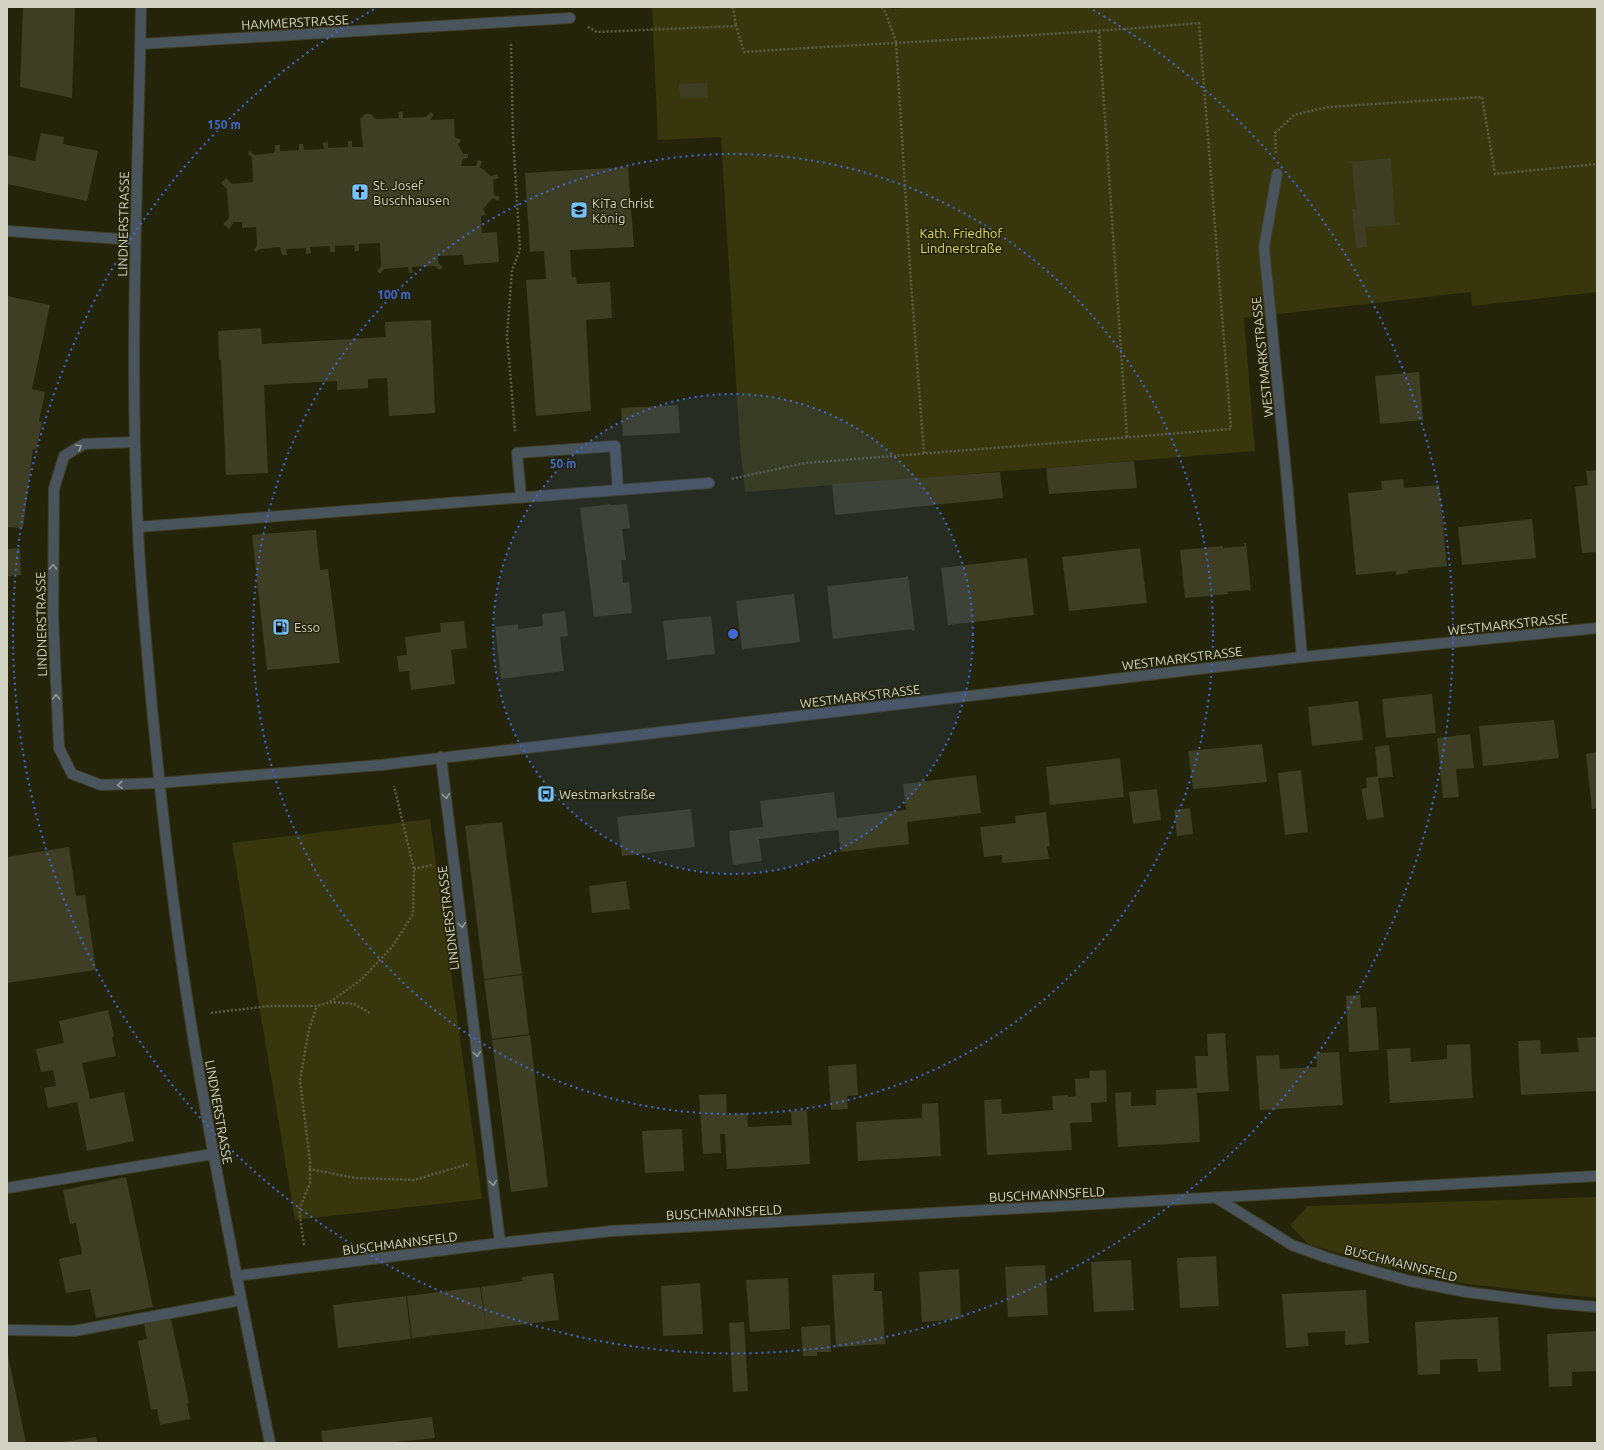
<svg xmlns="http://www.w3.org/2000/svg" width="1604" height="1450" viewBox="0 0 1604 1450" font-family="Ubuntu,sans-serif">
<rect width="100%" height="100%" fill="#24240a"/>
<g fill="#37360c">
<polygon points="652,7 891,7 892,9 918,7 1597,7 1597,292 1472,306 1471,292 1244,318 1255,451 745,492 740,446 721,137 658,140"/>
<polygon points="430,819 482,1199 295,1220 232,843"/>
<polygon points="1597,1197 1597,1298 1466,1284 1383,1266 1308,1244 1290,1225 1308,1206"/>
</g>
<g fill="#3e3e24">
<polygon points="23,7 75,7 72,98 20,87"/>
<polygon points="707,83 708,98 680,98 679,84"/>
<polygon points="403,111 403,118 426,117 431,112 434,115 430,120 454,119 455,138 457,138 461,140 458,144 463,154 468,154 468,158 463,159 461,166 476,166 478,160 482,161 480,167 491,176 497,174 499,178 493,180 494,195 500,197 498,201 493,198 483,209 486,215 481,216 482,233 497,232 499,262 464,265 463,255 438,256 438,263 443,267 440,270 435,266 412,267 413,273 409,273 408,267 384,269 380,274 377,271 381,266 380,243 359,244 359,251 355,251 354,245 335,246 335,252 330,252 330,246 310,247 311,253 306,254 306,248 286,249 287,255 282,255 280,247 260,249 256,252 254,250 257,246 256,227 242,228 242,222 234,222 229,229 223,224 229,218 227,189 221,183 226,178 232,184 253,182 252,157 248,154 250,151 254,155 274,153 274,152 275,151 275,145 280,145 280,151 299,150 299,144 303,144 304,150 324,149 323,143 328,142 328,148 348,147 348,141 352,141 352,147 363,147 360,119 365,114 371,114 376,119 399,118 398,112"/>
<polygon points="41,133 64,137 63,144 98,151 87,201 7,184 7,155 35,161"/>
<polygon points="1391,158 1395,224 1400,223 1400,225 1365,227 1367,247 1356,248 1352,209 1356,209 1352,163 1349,163 1349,162"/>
<polygon points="628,167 634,247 570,250 572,277 576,277 577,284 610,282 612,318 586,320 591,411 536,416 526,280 546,279 544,251 530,252 525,173"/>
<polygon points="7,296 50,305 32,389 45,392 39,421 42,422 36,450 33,449 23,528 7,527"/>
<polygon points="431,320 435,413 389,416 387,378 368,379 368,388 337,390 337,381 264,385 268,473 226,475 221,360 219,360 218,331 261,328 262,344 386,337 385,322"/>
<polygon points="1419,372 1423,420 1380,424 1375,376"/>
<polygon points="678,405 680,433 623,436 621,408"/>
<polygon points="1134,461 1137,488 1049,494 1046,468"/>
<polygon points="1597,470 1597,552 1582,553 1575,487 1588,485 1586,471"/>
<polygon points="1000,472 1003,498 835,515 832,484"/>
<polygon points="1403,479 1404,488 1439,485 1447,566 1408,570 1408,573 1396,575 1396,571 1356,575 1348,493 1382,490 1381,481"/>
<polygon points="611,504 611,505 627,504 630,528 622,529 626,560 621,560 623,583 629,582 632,613 594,617 580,508"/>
<polygon points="1532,519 1536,558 1462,565 1458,527"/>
<polygon points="316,530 320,570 328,569 340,663 267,670 252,535"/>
<polygon points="1244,543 1246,543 1251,591 1249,591 1249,590 1227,592 1228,594 1185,598 1180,550 1223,546 1223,548 1245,546"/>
<polygon points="20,548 21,575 7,576 7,549"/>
<polygon points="1140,548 1147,603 1069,611 1062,557"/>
<polygon points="1027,558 1034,615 948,625 941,568"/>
<polygon points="906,576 908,576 915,630 912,631 912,629 833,639 827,585 829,586 906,577"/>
<polygon points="794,594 800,642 744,649 744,650 742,650 736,601"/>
<polygon points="565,611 568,636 560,637 564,671 501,679 495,627 518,624 518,629 543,626 542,614"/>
<polygon points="711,616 715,654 667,660 663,621"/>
<polygon points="464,621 467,648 451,650 455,684 411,690 409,671 399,672 397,656 407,655 405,637 441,632 440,623"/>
<polygon points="1432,694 1436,733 1386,738 1382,699"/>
<polygon points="1358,701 1363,740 1312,746 1308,707"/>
<polygon points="1554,720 1559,758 1483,766 1479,726"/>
<polygon points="1470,734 1474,768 1456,769 1459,797 1443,798 1437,738"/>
<polygon points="1262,744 1267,782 1193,789 1188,751"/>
<polygon points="1389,745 1393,777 1378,778 1384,817 1367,820 1361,789 1367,788 1366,778 1378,776 1375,747"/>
<polygon points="1597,752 1597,808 1592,809 1586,754"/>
<polygon points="1120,758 1124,797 1050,805 1046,767"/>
<polygon points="1301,770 1308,832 1285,835 1278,773"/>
<polygon points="976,775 981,813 907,822 909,844 841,852 838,830 801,834 759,839 762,861 733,865 729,831 763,827 760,801 834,792 837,818 906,810 903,784"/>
<polygon points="1157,789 1161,820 1133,824 1129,792"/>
<polygon points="1190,808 1193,834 1177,836 1174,810"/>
<polygon points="691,809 695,847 622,856 617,817"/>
<polygon points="1046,812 1050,846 1047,847 1049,859 1002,863 1002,855 984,857 980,827 1016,823 1015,816"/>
<polygon points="502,822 522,974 484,979 465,826"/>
<polygon points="69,847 76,896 85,895 96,970 7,983 7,857"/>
<polygon points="626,881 630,909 592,913 589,886"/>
<polygon points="522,975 529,1034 492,1039 484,980"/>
<polygon points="1360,995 1361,1008 1376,1007 1379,1050 1349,1052 1346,996"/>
<polygon points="108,1010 114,1036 112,1037 116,1056 82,1063 90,1099 124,1092 134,1141 87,1151 77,1102 48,1108 44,1088 56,1086 53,1070 41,1072 36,1049 64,1043 59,1021"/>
<polygon points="1225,1033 1229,1091 1197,1093 1200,1142 1118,1147 1115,1093 1131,1092 1131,1106 1156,1105 1156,1090 1197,1088 1195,1056 1208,1056 1207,1034"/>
<polygon points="530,1035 548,1187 511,1192 492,1040"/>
<polygon points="1597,1037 1597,1091 1521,1095 1518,1041 1540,1040 1541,1054 1579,1052 1577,1038"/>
<polygon points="1470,1044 1473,1098 1390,1103 1387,1049 1410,1048 1411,1062 1447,1059 1447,1045"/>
<polygon points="1339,1052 1343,1105 1260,1110 1256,1056 1279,1055 1280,1069 1299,1068 1317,1067 1316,1053"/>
<polygon points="856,1064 858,1095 847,1096 848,1109 831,1110 828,1066"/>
<polygon points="1106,1070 1107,1102 1091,1103 1092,1122 1070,1123 1072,1150 987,1155 984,1100 1001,1099 1002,1114 1053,1110 1052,1096 1068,1095 1068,1097 1076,1096 1075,1079 1090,1078 1089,1071"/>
<polygon points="726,1094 727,1115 747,1113 748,1127 792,1125 791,1111 807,1110 810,1164 727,1169 725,1134 720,1134 721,1153 703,1154 699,1095"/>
<polygon points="938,1103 941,1156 858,1161 856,1122 922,1118 922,1104"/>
<polygon points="682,1129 684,1171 645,1173 642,1131"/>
<polygon points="126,1177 153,1307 96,1318 90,1289 66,1293 59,1259 82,1254 76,1223 70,1224 63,1190"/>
<polygon points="1216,1256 1219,1306 1180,1308 1177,1258"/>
<polygon points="1131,1260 1134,1310 1094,1312 1091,1262"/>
<polygon points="1045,1265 1048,1315 1008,1317 1005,1267"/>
<polygon points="959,1269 961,1319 922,1322 919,1272"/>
<polygon points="553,1273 559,1320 412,1338 407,1296 480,1287 486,1328 481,1287 523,1281 522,1277"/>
<polygon points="874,1273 874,1291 882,1291 885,1344 836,1347 832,1275"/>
<polygon points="788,1278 790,1329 750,1332 746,1280"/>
<polygon points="700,1283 703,1334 663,1336 661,1286"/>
<polygon points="1366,1290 1369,1343 1345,1345 1345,1331 1307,1333 1309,1346 1286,1348 1282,1294"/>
<polygon points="406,1296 411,1339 338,1348 333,1305"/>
<polygon points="1498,1317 1501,1371 1478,1372 1477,1359 1458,1359 1440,1360 1440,1374 1418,1375 1415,1322"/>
<polygon points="171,1319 189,1403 187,1403 190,1419 160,1425 157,1409 151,1410 138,1341 147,1339 144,1323"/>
<polygon points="744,1322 748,1391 733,1392 729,1323"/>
<polygon points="830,1325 831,1352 817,1352 817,1356 803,1356 801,1327"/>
<polygon points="1597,1331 1597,1371 1572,1372 1572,1386 1549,1387 1547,1334"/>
<polygon points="7,1355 8,1355 26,1443 7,1443"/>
<polygon points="432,1417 435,1438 386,1443 323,1443 321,1431"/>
<polygon points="96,1437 97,1443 62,1443 62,1442"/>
</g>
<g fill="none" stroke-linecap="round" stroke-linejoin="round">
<g stroke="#404028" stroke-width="12">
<g id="service">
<polyline points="134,442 84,444 64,456 54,489 53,616 59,748 72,774 101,785 159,783"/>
<polyline points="521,497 517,453 615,446 618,490"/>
<polyline points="138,527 709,483"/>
<polyline points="7,1188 213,1154"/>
<polyline points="7,1330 74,1331 241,1300"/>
</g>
</g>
<g stroke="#404028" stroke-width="12">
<g id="minor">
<polyline points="141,44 570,18"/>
<polyline points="1277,174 1264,247 1287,482 1302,657"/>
<polyline points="7,231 135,240"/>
<polyline points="441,757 500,1243"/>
<polyline points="1215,1197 1292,1245 1325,1257 1359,1267 1410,1281 1466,1292 1551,1303 1597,1307"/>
<polyline points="236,1276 500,1243 612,1231 1597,1176"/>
</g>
</g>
<g stroke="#404028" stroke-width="12">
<g id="tertiary">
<path d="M141,7C138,181 129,356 138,530C140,579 145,627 149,675C161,808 176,940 199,1072C220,1196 245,1320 270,1443"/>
<polyline points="159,783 381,765 1302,657 1597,628"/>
</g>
</g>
<g stroke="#5d5e47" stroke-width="2.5" stroke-dasharray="2 2" stroke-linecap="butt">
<polyline points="733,7 736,26"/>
<polyline points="882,7 886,14 896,42 911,283 924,454"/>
<path d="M588,27L597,32L736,26L744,52C896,42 1047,36 1199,23L1231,429L805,463L731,479"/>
<polyline points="1099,32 1127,437"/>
<polyline points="511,44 513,136 520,250 512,270 507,335 515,431"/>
<polyline points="1276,153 1275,133 1294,115 1328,107 1482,97 1495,174 1597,164"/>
<polyline points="414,869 432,865"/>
<polyline points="330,1002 354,1004 370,1013"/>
<polyline points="211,1013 269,1006 317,1006 330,1002 362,979 392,947 413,914 414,869 394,786"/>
<polyline points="309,1169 356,1178 414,1180 468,1164"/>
<polyline points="304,1245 299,1210 310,1183 310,1161 300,1080 309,1029 317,1006"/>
</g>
<use href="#service" stroke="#4a545c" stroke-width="10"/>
<use href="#minor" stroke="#4a545c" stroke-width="10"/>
<use href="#tertiary" stroke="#4a545c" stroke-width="10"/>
</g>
<defs><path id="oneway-chevron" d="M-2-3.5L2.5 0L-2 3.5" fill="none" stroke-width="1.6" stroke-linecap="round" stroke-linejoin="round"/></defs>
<g stroke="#959a95">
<use href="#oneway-chevron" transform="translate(79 447) rotate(-30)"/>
<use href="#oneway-chevron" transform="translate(53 567) rotate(-90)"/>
<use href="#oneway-chevron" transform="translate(56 697) rotate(-92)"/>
<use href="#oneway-chevron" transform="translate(120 785) rotate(177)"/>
<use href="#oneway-chevron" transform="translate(446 796) rotate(83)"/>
<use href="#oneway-chevron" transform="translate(462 925) rotate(83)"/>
<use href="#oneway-chevron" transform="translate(477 1054) rotate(83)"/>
<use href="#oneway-chevron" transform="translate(493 1183) rotate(83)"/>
</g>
<circle cx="733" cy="634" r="240" fill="#4169d4" fill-opacity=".12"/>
<g fill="none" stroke="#4169d4" stroke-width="2" stroke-dasharray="2 4">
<circle cx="733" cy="634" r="240"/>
<circle cx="733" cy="634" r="480"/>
<path d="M1088 7A720 720 0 1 1 378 7"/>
</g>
<defs>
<g id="church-square" transform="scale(0.9)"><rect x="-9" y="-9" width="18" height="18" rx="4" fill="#75c0f6" stroke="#24240a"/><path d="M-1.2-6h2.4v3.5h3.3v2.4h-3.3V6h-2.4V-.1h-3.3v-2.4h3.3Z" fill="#111"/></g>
<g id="school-square" transform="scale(0.9)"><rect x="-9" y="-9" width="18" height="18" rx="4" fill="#75c0f6" stroke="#24240a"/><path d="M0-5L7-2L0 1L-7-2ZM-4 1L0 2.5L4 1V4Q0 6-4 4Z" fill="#111"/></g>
<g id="fuel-square" transform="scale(0.9)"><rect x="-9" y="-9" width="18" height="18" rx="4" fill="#75c0f6" stroke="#24240a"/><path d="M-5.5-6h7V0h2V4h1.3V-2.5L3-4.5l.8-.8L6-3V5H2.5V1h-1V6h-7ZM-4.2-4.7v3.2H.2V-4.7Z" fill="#111"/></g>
<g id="bus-square" transform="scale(0.9)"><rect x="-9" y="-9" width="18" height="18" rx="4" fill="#75c0f6" stroke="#24240a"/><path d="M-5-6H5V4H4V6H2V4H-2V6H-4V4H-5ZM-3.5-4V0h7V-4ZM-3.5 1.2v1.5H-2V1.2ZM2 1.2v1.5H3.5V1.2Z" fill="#111"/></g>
</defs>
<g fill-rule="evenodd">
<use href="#church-square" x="360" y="192"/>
<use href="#school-square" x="579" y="210"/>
<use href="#fuel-square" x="281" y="627"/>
<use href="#bus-square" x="546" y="794"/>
</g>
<g text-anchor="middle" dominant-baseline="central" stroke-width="3" stroke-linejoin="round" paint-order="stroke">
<g font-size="13" fill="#d2d3c3" stroke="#24240a">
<text transform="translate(295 22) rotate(-3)">HAMMERSTRASSE</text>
<text transform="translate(123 224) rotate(-89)">LINDNERSTRASSE</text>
<text transform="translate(1262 357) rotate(-96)">WESTMARKSTRASSE</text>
<text transform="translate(41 624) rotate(-91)">LINDNERSTRASSE</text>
<text transform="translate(1508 624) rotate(-6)">WESTMARKSTRASSE</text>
<text transform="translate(1182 658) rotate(-7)">WESTMARKSTRASSE</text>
<text transform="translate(860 696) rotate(-7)">WESTMARKSTRASSE</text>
<text transform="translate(448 918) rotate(-97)">LINDNERSTRASSE</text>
<text transform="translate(219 1112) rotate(80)">LINDNERSTRASSE</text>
<text transform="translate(1047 1194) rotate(-3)">BUSCHMANNSFELD</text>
<text transform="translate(724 1212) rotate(-3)">BUSCHMANNSFELD</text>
<text transform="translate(400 1243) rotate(-7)">BUSCHMANNSFELD</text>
<text transform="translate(1401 1263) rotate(14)">BUSCHMANNSFELD</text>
</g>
<g font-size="13" fill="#d2d3c3" stroke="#24240a" text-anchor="start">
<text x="373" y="185">St. Josef<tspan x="373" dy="15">Buschhausen</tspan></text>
<text x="592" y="203">KiTa Christ<tspan x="592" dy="15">König</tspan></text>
<text x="294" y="627">Esso</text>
<text x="559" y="794">Westmarkstraße</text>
</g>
<g font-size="13" fill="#dfde6e" stroke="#24240a">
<text x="961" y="233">Kath. Friedhof<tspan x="961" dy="15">Lindnerstraße</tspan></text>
</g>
</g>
<circle cx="733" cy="634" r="6" fill="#4169d4" stroke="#24240a" stroke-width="2"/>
<g font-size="12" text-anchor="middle" font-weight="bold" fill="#4169d4" stroke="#24240a" stroke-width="3" stroke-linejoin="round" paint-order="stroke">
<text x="224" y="129">150 m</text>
<text x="394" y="299">100 m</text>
<text x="563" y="468">50 m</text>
</g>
<rect width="1604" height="1450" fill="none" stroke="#d2d3c3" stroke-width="16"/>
</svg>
